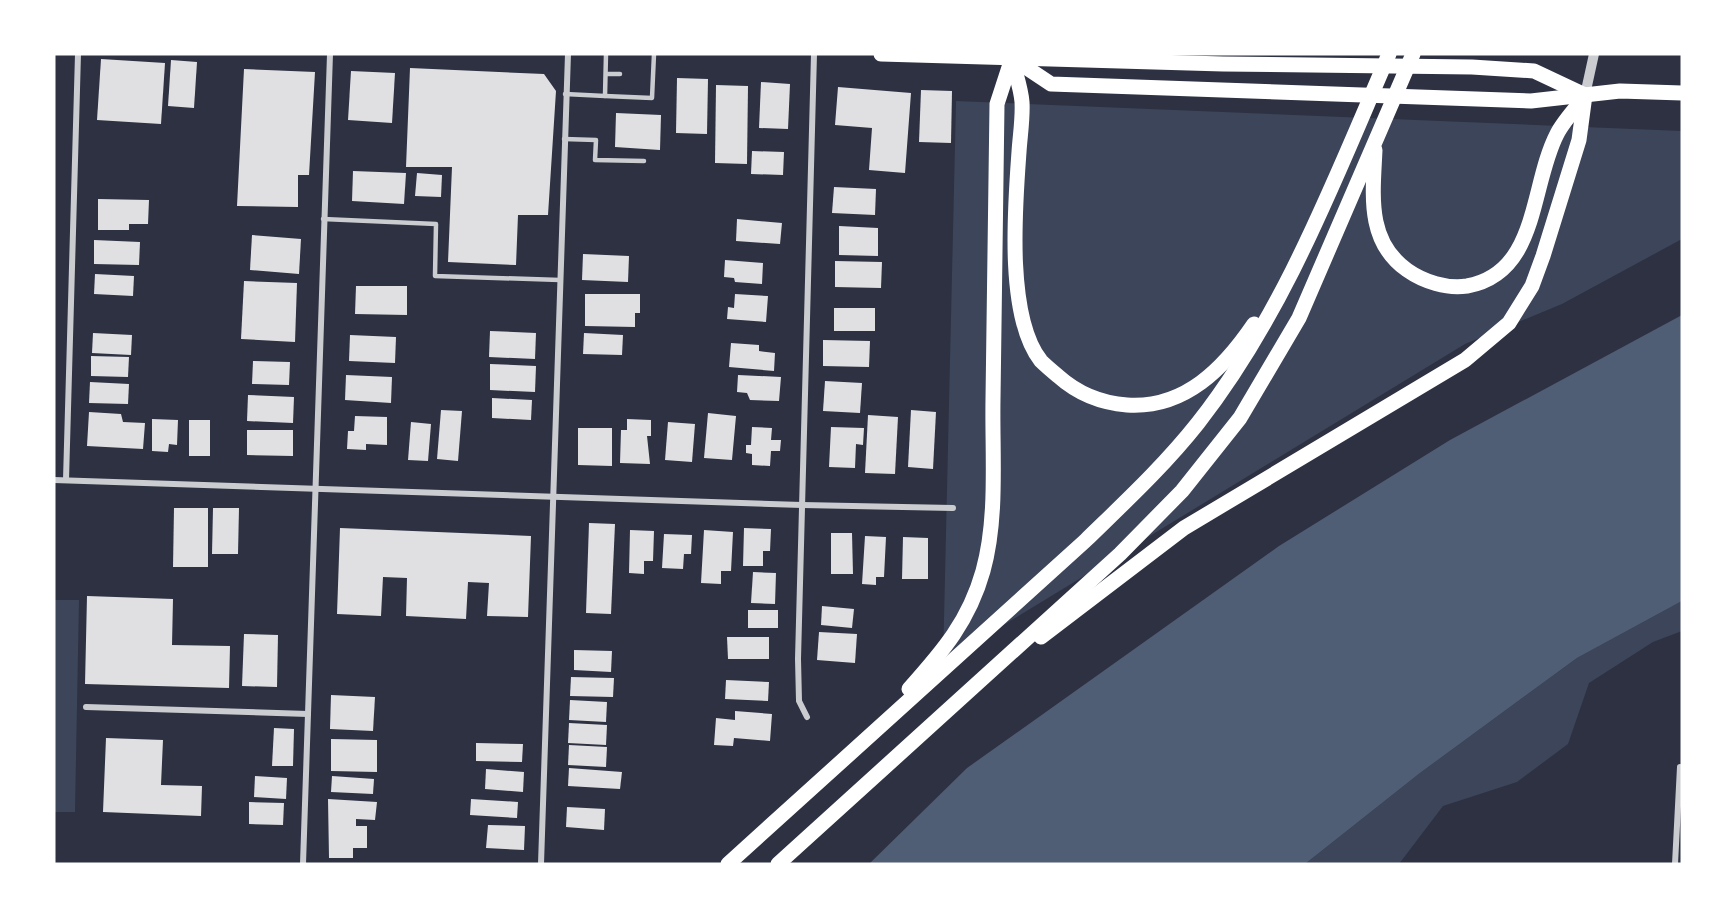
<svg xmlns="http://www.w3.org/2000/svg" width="1736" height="918" viewBox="0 0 1736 918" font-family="'Space Grotesk',sans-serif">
<rect width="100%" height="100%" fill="#2d3142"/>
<g fill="#3c4559">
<polygon points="956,101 1682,131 1682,239 1562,304 1465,344 943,662"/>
<polygon points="54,600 79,600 75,812 54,812"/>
<polygon points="1682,601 1682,631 1653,642 1589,683 1568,744 1517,782 1443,806 1399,864 1305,864 1420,773 1577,658"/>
</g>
<polygon fill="#4f5d75" points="1682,315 1682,601 1577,658 1420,773 1305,864 869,864 967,768 1279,546 1450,440"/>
<g fill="#e0e0e3">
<polygon points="101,59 165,63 161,124 97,120"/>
<polygon points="171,60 197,62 194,108 168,106"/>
<polygon points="410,68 544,74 556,91 548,215 518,215 516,265 448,262 452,167 406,167"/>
<polygon points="244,69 315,72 309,175 298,175 298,207 237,206"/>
<polygon points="351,71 395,73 392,123 348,120"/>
<polygon points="677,78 708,79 707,134 676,133"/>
<polygon points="761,82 790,84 788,129 759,128"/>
<polygon points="716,85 748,86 747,164 715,163"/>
<polygon points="838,87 911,93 905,173 869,170 872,128 835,125"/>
<polygon points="921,90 952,91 951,143 919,142"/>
<polygon points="616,113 661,115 660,150 615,147"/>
<polygon points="752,151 784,152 783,175 751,174"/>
<polygon points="353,171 406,173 404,204 352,201"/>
<polygon points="417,173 442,175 441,197 415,196"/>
<polygon points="834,187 876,189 875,215 832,213"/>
<polygon points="98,199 149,200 148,224 129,224 129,230 98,230"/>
<polygon points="737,219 782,223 780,244 736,241"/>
<polygon points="839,226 878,228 878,256 839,255"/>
<polygon points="252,235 301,239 299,274 250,270"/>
<polygon points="94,240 140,242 139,265 94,264"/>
<polygon points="583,254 629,256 628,282 582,280"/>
<polygon points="725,260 763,263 762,284 735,282 734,278 724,277"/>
<polygon points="835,261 882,262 881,288 835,287"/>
<polygon points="95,274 134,276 133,296 94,294"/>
<polygon points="244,281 297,283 295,342 241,339"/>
<polygon points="356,286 407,286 407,315 355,314"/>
<polygon points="585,294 640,294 640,313 635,313 635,327 585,326"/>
<polygon points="735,294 768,296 766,322 727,319 728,307 734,308"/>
<rect x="834" y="308" width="41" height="23"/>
<polygon points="490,331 536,333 535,359 489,357"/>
<polygon points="93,333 132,335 131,355 92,353"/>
<polygon points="584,333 623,335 622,355 583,354"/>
<polygon points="350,335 396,337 395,363 349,361"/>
<polygon points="823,340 870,341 869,367 823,366"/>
<polygon points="731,343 759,345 759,351 775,353 774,371 729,367"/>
<polygon points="91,356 129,357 128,377 91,376"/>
<polygon points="253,361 290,362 289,385 252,384"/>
<polygon points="490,364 536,366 535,392 490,390"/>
<polygon points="346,375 392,377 391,403 345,400"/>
<polygon points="738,375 781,377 779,401 750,400 747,393 737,392"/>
<polygon points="825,381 862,383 860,413 823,411"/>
<polygon points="90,382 129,384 128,404 89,403"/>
<polygon points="248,395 294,397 293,423 247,421"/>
<polygon points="492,398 532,400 531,420 492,418"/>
<polygon points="441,410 462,411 458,461 437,459"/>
<polygon points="911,410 936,412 933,469 908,467"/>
<polygon points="89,412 121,414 123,422 145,423 143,449 87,446"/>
<polygon points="708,413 736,416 732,460 704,458"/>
<polygon points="868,415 898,417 895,474 865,473"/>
<polygon points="355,416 387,417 387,445 366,444 366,450 347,449 348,431 354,431"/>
<polygon points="152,419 178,420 177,445 169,444 168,452 152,451"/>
<polygon points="627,419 651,420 651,436 647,436 650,464 620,463 621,430 627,430"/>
<rect x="189" y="420" width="21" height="36"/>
<polygon points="411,422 431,424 428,461 408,460"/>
<polygon points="668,422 695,424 692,462 665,460"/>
<polygon points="752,427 772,428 771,440 781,440 780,451 771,451 770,466 752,465 752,454 746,453 746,445 751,445"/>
<polygon points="831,427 864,428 863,445 856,444 855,468 829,467"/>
<polygon points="578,428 612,428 612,466 578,465"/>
<polygon points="247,430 293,430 293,456 247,455"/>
<polygon points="174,508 208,508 208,567 173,567"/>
<polygon points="213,508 239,508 238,554 212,554"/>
<polygon points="589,523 615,524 611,614 586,613"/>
<polygon points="340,528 531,536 528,617 487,616 489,583 468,582 466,619 406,616 407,578 383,577 381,616 337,614"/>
<polygon points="744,528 771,529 770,551 763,551 763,566 743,566"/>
<polygon points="630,530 654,531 653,561 644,561 644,574 629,573"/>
<polygon points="704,530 733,532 731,571 721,571 721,584 701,583"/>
<polygon points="831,533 852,533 853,574 831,574"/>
<polygon points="664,534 692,535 691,554 684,554 683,569 662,568"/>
<polygon points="865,536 886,537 884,577 876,577 876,585 862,584"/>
<polygon points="903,537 928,538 928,579 902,579"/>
<polygon points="753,572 776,573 775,604 751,603"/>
<polygon points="87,596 173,599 172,645 230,646 229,688 85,684"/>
<polygon points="822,606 854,609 852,628 821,625"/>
<rect x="748" y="610" width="30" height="18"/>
<polygon points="819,632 857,634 855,663 817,660"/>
<polygon points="244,634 278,635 277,687 242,686"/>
<polygon points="727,637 769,637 769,659 728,659"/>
<polygon points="574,650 612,651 611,672 574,670"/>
<polygon points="571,677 614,678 613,697 570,696"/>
<polygon points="726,680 769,682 768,701 725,699"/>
<polygon points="331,695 375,697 373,731 330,729"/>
<polygon points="570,700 607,702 606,722 569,720"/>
<polygon points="735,711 772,714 770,741 734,738 733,746 714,745 716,718 735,720"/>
<polygon points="569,723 607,725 606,745 568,743"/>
<polygon points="274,728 294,729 293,766 272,766"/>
<polygon points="106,738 163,740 161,785 202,786 201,816 103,812"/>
<polygon points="331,739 377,740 377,772 331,771"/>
<polygon points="476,743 523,744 522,762 476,761"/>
<polygon points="569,745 607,747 606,767 568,765"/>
<polygon points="569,768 622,772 620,789 568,786"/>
<polygon points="486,769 524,772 523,792 485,789"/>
<polygon points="255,776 287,778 286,799 254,797"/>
<polygon points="332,776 374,779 373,794 331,792"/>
<polygon points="328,799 377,802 375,820 356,819 356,826 367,826 367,848 353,848 353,858 329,858"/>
<polygon points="471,799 518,802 517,818 470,815"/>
<polygon points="249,802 284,803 283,825 249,824"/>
<polygon points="567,807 605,809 604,830 566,827"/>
<polygon points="488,825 525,826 524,850 486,848"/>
</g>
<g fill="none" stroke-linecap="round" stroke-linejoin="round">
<g stroke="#caccd0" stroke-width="4.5">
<polyline points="607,74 620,74"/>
<polyline points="565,94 605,96 606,54"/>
<polyline points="605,96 652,98 654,54"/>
<polyline points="564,139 596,140 595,160 644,161"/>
<polyline points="323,219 436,224 435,276 560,280"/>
</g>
<g stroke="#caccd0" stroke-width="6">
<polyline points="54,480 802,505 953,508"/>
<polyline points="66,480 78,54"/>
<polyline points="86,707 308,714"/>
<polyline points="807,717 799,701 798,659 814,54"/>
<polyline points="303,864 330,54"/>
<polyline points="541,864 568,54"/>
<polyline points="1675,864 1680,767"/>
</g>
<polyline stroke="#caccd0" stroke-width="10" points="1585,95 1594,54"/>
<g stroke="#fff" stroke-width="15">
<polyline points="881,54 1223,64 1472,67 1534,71 1585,95"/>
<polyline points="1012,58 1051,84 1531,101 1620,91 1682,93"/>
<path d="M1012,58C1015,72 1021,88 1022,102C1023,118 1020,136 1019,152C1015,207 1006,317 1041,361C1046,366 1052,371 1058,376C1077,393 1101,403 1127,405C1185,409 1224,368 1254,324"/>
<path d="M1375,150C1373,194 1366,241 1407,270C1424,282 1447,289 1467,286C1539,273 1530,186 1557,134C1563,122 1575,109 1584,98"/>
<polyline points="1041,637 1184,528 1465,360 1509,323 1532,286 1543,256 1579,140 1585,95"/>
<path d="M909,689C943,651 969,621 983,571C998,517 992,455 993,399C994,301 995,203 997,104L1012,58"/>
<path d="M728,864L1085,541C1124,503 1164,466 1198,423C1284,313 1334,181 1389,54"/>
<polyline points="778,864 1120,554 1182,491 1240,418 1299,318 1413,54"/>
</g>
</g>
<rect width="1736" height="918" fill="none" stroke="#ffffff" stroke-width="111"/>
</svg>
